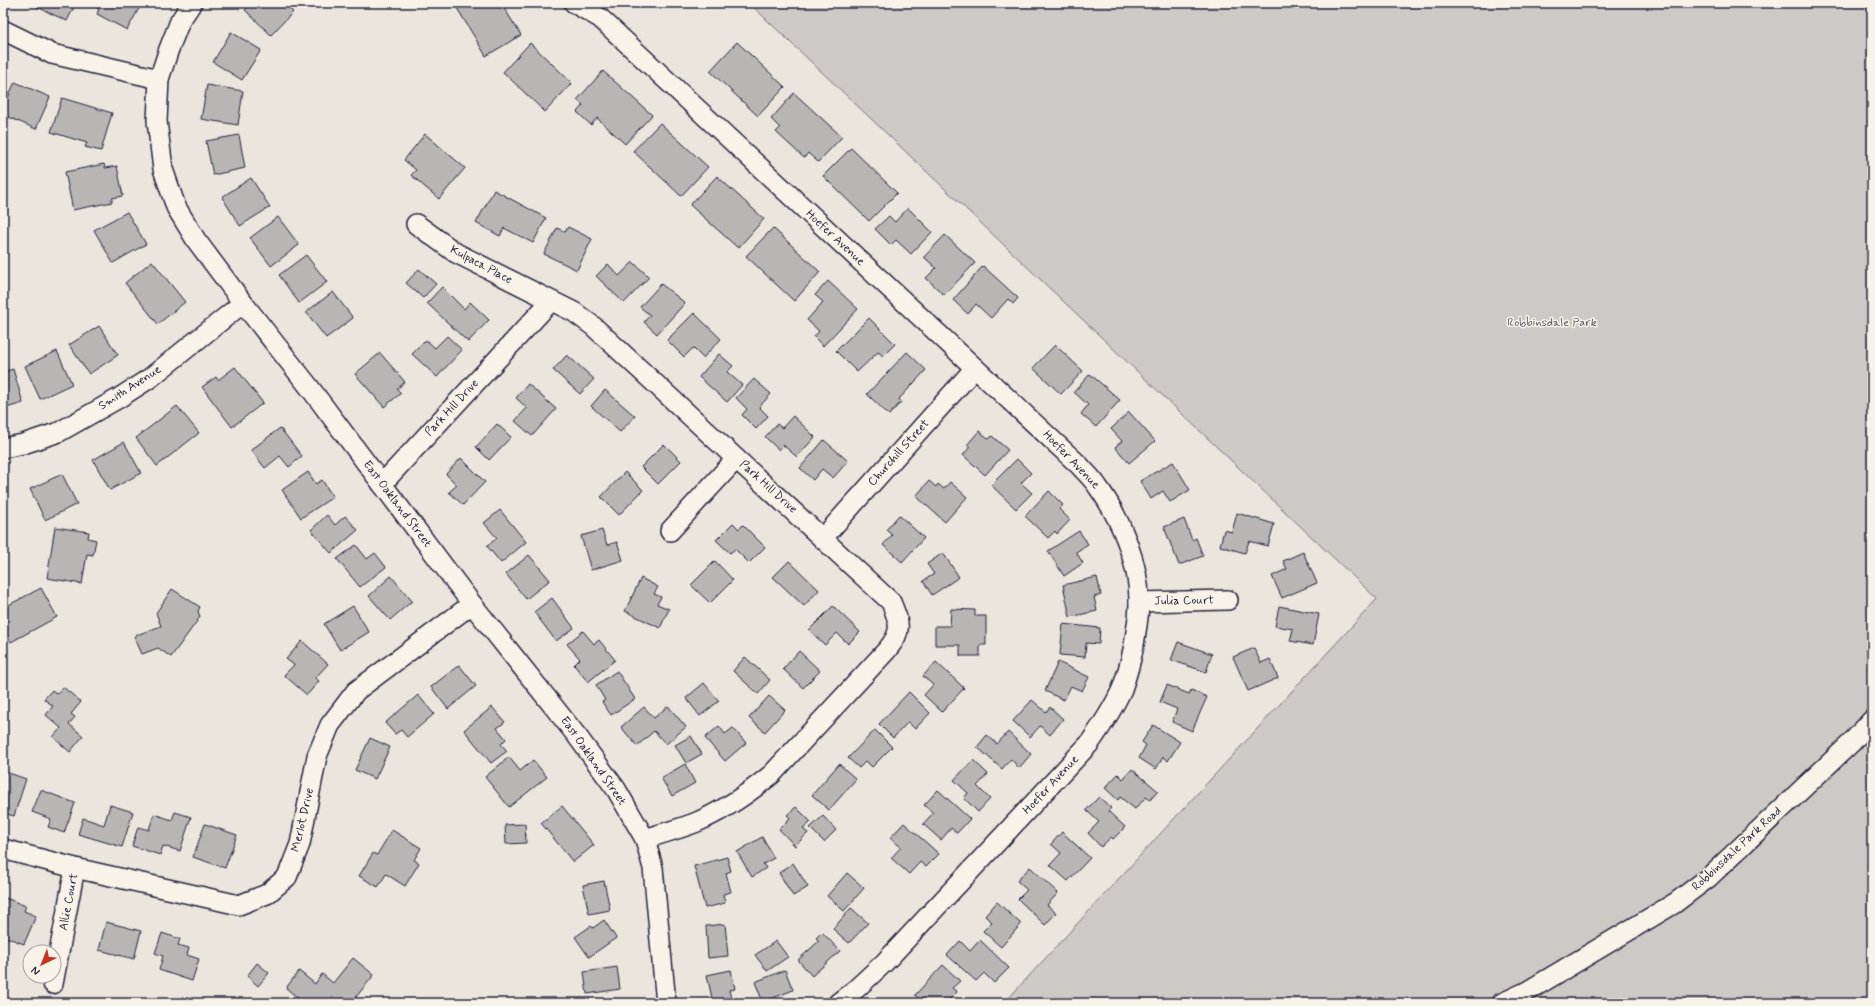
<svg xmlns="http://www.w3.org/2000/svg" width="1875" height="1006" viewBox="0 0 1875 1006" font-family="Mynerve,sans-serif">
<rect width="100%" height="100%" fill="#eae6de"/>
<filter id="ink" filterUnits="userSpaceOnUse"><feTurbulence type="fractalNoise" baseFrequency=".025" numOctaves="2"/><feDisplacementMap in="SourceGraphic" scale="8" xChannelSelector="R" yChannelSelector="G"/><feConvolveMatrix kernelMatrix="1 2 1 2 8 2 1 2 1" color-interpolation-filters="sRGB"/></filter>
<g filter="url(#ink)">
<polygon fill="#cdc9c6" stroke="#787680" points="749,3 1872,3 1872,1003 1004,1003 1377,599"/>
<g fill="#b8b6b5" stroke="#22223b">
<polygon points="36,3 76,3 67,21 35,6"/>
<polygon points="96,3 142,3 127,30 97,14 99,9 94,6"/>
<polygon points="252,3 284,3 293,12 271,35 245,10"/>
<polygon points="465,3 501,3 521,35 486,56 457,8"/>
<polygon points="231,32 261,50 242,80 213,62"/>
<polygon points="737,42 785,87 758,116 710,71"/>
<polygon points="530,43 572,83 545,112 503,72"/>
<polygon points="603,71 652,115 625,144 597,118 591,125 577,112 583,105 577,100"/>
<polygon points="15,82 50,97 36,129 4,115 7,107 4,106"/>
<polygon points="207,85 243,91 238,125 201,119"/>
<polygon points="794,93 842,137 818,162 808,153 804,158 776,132 780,128 771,119"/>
<polygon points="62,98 112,113 101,151 85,147 87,143 51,132"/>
<polygon points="660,123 708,167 681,196 633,151"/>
<polygon points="425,134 465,168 439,199 411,175 416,170 404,160"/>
<polygon points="239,135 245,168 213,175 206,141"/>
<polygon points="851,148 897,193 869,221 823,176"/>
<polygon points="104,164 105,168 117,166 123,196 112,198 112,202 73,210 65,172"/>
<polygon points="717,176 764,219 738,248 690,205"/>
<polygon points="251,178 270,207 240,226 222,197"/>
<polygon points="494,190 546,218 533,243 504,228 500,236 476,223"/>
<polygon points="908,208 932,232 911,254 896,240 891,245 875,229 889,216 895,222"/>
<polygon points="127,212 146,244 113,263 94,230"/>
<polygon points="278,217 299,245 271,266 250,238"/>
<polygon points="568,227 592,239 577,270 544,254 557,228 565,232"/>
<polygon points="773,228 820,272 794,301 746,256"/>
<polygon points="945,235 975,263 944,295 926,278 936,268 924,257"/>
<polygon points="306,255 327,282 299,303 279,275"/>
<polygon points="152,261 185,302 158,324 125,283"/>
<polygon points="633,262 649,277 624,303 596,276 608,264 619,276"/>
<polygon points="983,266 1018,298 1013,304 1008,299 991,318 976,304 968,314 953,300"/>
<polygon points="419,269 436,284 423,298 406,283"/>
<polygon points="828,281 858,309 823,346 814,337 819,331 807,320 823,302 815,295"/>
<polygon points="661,284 685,303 657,334 644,322 650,315 640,307"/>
<polygon points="442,287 464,309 470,302 489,320 468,342 427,303"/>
<polygon points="333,292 353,318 326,338 306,312"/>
<polygon points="694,313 721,339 703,358 693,348 684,357 667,340"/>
<polygon points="869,318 895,344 883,356 878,352 857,372 836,351"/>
<polygon points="99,326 118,355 89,374 69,345"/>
<polygon points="447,336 462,350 437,377 412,354 426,340 435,348"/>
<polygon points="1055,345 1083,371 1061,394 1033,368"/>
<polygon points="57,351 72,384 40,399 25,366"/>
<polygon points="907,352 926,370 899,399 901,402 889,415 867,394"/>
<polygon points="380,353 405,382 397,389 401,393 384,407 355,374"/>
<polygon points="719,354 733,366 727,372 742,385 727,402 699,377"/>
<polygon points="567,355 594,379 580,394 553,370"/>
<polygon points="235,367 263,403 232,427 202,387 216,377 218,380"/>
<polygon points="13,369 23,403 3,409 3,372"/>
<polygon points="1090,374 1120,400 1096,427 1081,414 1088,405 1074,392"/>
<polygon points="754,379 771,394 759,407 768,416 756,429 742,415 747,409 736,398"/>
<polygon points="528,384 556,409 532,436 515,421 527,408 516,398"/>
<polygon points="605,390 635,416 620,432 591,406"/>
<polygon points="177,406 199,433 157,466 136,438"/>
<polygon points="1129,412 1155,441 1129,463 1115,447 1122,441 1111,429"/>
<polygon points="793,416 815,437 797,457 783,445 779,450 765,437 777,424 782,428"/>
<polygon points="497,424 511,437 489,460 476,447"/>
<polygon points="280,428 302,456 289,467 280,456 265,468 251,450"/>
<polygon points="979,431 989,439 992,436 1008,450 985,475 963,455 970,447 967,445"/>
<polygon points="824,440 848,461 833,478 822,469 813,480 800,468"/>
<polygon points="124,442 141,473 110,490 93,460"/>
<polygon points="664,444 681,461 658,484 641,467"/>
<polygon points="461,458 485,482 463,505 449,492 457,485 446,474"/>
<polygon points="1017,459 1031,473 1021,483 1032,493 1016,509 991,485"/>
<polygon points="1173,462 1190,490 1170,502 1163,491 1151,499 1140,481"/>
<polygon points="308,472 316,484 322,480 333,497 301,518 282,490"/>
<polygon points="625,472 643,490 619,515 601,497"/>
<polygon points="62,474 77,504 45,520 30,489"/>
<polygon points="929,481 936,487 938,484 944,489 950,482 967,497 945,522 916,496"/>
<polygon points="1049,491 1063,505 1059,509 1070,520 1057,534 1055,531 1048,538 1025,516"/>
<polygon points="500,510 526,542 501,563 487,546 497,538 484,523"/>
<polygon points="1237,513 1274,524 1268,546 1249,541 1245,553 1220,546 1224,530 1232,532"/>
<polygon points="327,515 335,525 345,516 358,530 331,553 311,530"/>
<polygon points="899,515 924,538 902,562 883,545 892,535 886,530"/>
<polygon points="1184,519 1192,540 1196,538 1203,556 1179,565 1164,527"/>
<polygon points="733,523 739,529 743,525 765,547 749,563 735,549 730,553 716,540"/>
<polygon points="55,527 89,532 88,538 96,540 93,555 87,554 82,584 47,578"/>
<polygon points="602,530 607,545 617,542 623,560 591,570 581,536"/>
<polygon points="1079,531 1088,544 1076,552 1083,563 1064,576 1048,551"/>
<polygon points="356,545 367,559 375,553 386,567 360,587 337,559"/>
<polygon points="1303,552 1317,583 1282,598 1272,576 1287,569 1283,561"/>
<polygon points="943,553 959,577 932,595 923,581 934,574 927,564"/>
<polygon points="529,555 550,580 526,599 506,574"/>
<polygon points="715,561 733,580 710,603 691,585"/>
<polygon points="789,561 819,590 804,606 773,577"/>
<polygon points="391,576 412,601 390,620 369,596"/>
<polygon points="1097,577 1101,595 1094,597 1097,611 1070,617 1063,585"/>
<polygon points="641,578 658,587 654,594 661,597 657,604 669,609 660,628 625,611"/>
<polygon points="41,588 57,617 11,642 3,628 3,608"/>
<polygon points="172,589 200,607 198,611 200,617 171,657 158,648 142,654 134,636 161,626 156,613"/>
<polygon points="552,598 574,628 556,641 534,612"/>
<polygon points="353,606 369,632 340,650 324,624"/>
<polygon points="833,606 860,632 848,644 837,633 825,645 809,630"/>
<polygon points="1279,606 1319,614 1313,645 1290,641 1293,629 1275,626"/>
<polygon points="951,609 975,610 975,616 986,616 986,645 980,645 980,656 960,656 960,645 935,645 935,626 950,626"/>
<polygon points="1063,624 1100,628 1099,644 1086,643 1085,657 1060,655"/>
<polygon points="583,631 594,644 599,640 615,660 588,682 574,665 580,659 567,644"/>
<polygon points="302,641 328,664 315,678 319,681 307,695 284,675 294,665 286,659"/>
<polygon points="1178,642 1212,654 1206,672 1171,660"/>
<polygon points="1254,648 1261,663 1270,659 1278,678 1248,691 1233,657"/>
<polygon points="799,651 820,671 803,688 783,669"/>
<polygon points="745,657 770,680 758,694 733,671"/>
<polygon points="936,662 964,688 942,712 924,695 933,685 923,676"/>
<polygon points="1058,662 1089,677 1082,691 1071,686 1064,700 1045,691"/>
<polygon points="459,665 476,686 448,709 431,687"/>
<polygon points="617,671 635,699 611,715 602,702 605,700 596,685"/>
<polygon points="704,683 719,701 700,716 686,698"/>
<polygon points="1167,685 1189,694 1191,690 1207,697 1192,731 1172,722 1177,709 1160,702"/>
<polygon points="63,687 81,702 71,714 75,717 69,724 83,736 70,752 53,737 61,728 46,715 53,706 44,699 52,690 57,694"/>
<polygon points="909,692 930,713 915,729 908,722 893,738 879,724"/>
<polygon points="418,695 434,714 407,737 401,730 395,734 385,723"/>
<polygon points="769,696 785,710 765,732 749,718"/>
<polygon points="1032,700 1046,712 1050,707 1063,719 1050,735 1040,726 1030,737 1013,721"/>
<polygon points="668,706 686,727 666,744 654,731 637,746 621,727 644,707 654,718"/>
<polygon points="492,707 505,722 497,728 506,739 501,744 507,751 491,763 464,730"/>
<polygon points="1153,725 1180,742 1168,761 1163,757 1156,769 1139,758 1146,745 1142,742"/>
<polygon points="719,726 725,734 733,728 746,743 725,761 705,738"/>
<polygon points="875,730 892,747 872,767 866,761 859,768 848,758"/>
<polygon points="1008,732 1031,754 1019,768 1011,759 1002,769 977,747 987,735 997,744"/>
<polygon points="691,736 702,754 686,763 675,745"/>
<polygon points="370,738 390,747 375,779 355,770"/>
<polygon points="509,757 520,771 533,760 547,777 509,807 485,777"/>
<polygon points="973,760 988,774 977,786 990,799 978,812 964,798 968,793 954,780"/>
<polygon points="685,764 695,783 672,796 661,778"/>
<polygon points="839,764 856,779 829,810 812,795"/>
<polygon points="1132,769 1158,791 1150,800 1146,797 1135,809 1120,797 1118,800 1105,788 1118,774 1123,779"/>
<polygon points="3,771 26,779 14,816 3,813"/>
<polygon points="41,790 75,803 64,833 48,827 51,819 32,812"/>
<polygon points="938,790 970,819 957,833 951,828 941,840 923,824 933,813 924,805"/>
<polygon points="1099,797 1111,808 1108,811 1125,827 1113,839 1111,837 1101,847 1088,833 1099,822 1086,810"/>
<polygon points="110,805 133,812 122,847 78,834 83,818 104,825"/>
<polygon points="562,806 594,845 573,862 541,823"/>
<polygon points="796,807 811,822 803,829 808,833 795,846 779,829 790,818 787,815"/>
<polygon points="175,812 191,817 180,851 163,846 160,855 132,846 138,827 149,830 154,814 172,820"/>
<polygon points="823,816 836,830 824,842 810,828"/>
<polygon points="904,823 939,854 926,867 920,862 909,874 891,858 901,847 890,838"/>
<polygon points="205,824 237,835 225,868 193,857"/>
<polygon points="525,824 526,843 506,844 505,825"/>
<polygon points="392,830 421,848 414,860 419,863 405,886 386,874 378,887 359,876 373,853 377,855"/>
<polygon points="1062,832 1090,858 1068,881 1050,865 1061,853 1051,844"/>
<polygon points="762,837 774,858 763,864 766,868 752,877 737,852"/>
<polygon points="727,857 731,871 726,873 731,892 723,894 725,903 705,908 694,866"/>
<polygon points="793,863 808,887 793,896 779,873"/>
<polygon points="1030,867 1058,893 1047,905 1056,913 1045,925 1018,899 1027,890 1017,881"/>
<polygon points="847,873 864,888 844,911 827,896"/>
<polygon points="604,881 610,910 589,914 583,885"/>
<polygon points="3,897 26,906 24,911 36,916 24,944 3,936"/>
<polygon points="997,902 1021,924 1001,947 983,931 992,922 985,916"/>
<polygon points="851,908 868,923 849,943 833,929"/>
<polygon points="604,920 616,938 589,957 575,937 591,926 593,928"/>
<polygon points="106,922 141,931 134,959 99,950"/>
<polygon points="725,924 728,956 708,958 706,926"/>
<polygon points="822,932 840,951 812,976 798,960 819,941 816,938"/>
<polygon points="162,933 180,939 178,945 189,948 187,955 199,959 192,981 159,970 163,956 155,953"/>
<polygon points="980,940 1009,968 994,983 984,973 976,981 947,955 960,941 970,951"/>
<polygon points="776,941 788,957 767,971 755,955"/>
<polygon points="353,958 374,975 351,1003 304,1003 286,988 299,971 315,984 322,974 333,983"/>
<polygon points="257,963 269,973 258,986 247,976"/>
<polygon points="943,965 960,981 952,988 957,992 947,1002 943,999 939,1003 923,1003 915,995"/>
<polygon points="617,967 620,989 587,994 584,972"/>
<polygon points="731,970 735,989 729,990 732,1003 713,1003 707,975"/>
<polygon points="785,970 793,990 763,1002 755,982"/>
</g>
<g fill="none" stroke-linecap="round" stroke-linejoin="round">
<g stroke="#22223b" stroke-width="22">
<g id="minor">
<polyline points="192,3 180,21 169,49 159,79 157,121 163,169 176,207 196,240 243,303 310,388 472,604 577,736 616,789 645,839 653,868 666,1003"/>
<path d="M574,3L600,18L1080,466C1086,473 1093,479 1098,487C1120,517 1140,565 1139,603C1139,617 1136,631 1134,645C1131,660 1127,675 1122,689C1113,709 1101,727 1089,744L885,962L856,989L838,1003"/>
<polyline points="3,30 52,54 159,79"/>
<path d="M416,224L456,253L574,312L593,326L891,602C900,624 903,631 887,650L772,774C749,793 725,810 697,822C680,829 662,833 645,839"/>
<polyline points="3,448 23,444 59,432 119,398 150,378 243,303"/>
<polyline points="382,484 550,302"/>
<polyline points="670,531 736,459"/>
<polyline points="823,538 975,368"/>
<polyline points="1139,602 1228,600"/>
<polyline points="3,849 75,868 239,905 267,894 287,877 300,844 317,756 330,725 356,691 472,604"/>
<polyline points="53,984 75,868"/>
<polyline points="1502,1003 1526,992 1675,903 1708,878 1851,743 1872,720"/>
</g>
</g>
<use href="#minor" stroke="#f7f3e8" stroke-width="19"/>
</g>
</g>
<g text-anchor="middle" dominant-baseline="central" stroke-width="3" stroke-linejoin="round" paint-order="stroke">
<g font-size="12" fill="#22223b" stroke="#f7f3e8">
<text transform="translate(835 238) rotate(43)">Hoefer Avenue</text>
<text transform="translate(481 265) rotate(28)">Kulpaca Place</text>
<text transform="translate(130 388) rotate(-33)">Smith Avenue</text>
<text transform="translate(452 408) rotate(-47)">Park Hill Drive</text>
<text transform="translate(899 453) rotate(-48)">Churchill Street</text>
<text transform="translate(1071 460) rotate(46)">Hoefer Avenue</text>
<text transform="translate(768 487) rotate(42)">Park Hill Drive</text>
<text transform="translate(397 504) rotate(53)">East Oakland Street</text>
<text transform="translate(1184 601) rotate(-1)">Julia Court</text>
<text transform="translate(593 761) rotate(55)">East Oakland Street</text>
<text transform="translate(1051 785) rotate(-47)">Hoefer Avenue</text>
<text transform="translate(303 820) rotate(-77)">Merlot Drive</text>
<text transform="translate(1737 849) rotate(-43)">Robbinsdale Park Road</text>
<text transform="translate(69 902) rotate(-79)">Allie Court</text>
</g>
<g font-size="12" fill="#555465" stroke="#f7f3e8">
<text x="1552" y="323">Robbinsdale Park</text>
</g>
</g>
<rect width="1875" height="1006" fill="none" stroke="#f7f3e8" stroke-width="16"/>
<rect x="8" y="8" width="1859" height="990" fill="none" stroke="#22223b" stroke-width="1.5" filter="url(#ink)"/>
<g transform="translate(42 964) rotate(223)"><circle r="19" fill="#f7f3e8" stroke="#a29fa3"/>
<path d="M0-3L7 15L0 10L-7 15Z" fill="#c8321e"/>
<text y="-6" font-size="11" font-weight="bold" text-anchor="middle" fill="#22223b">N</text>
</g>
</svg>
